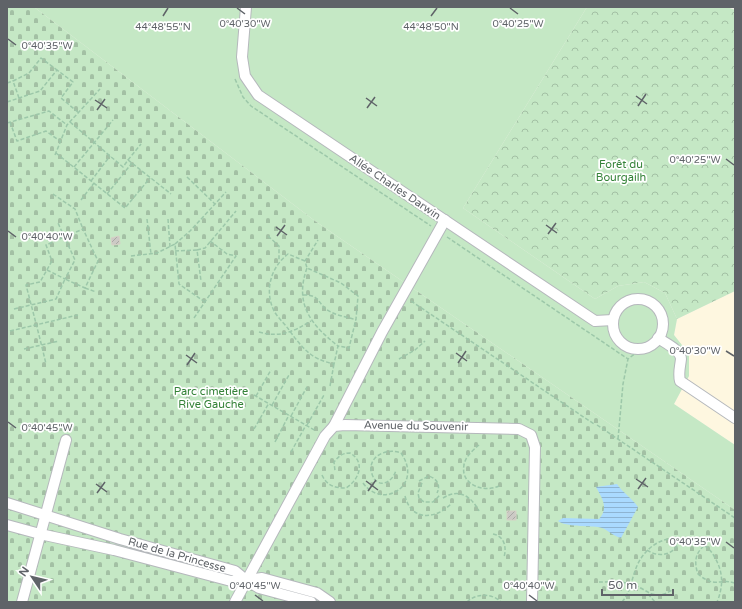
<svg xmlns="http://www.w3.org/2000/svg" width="742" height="609" viewBox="0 0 742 609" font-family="'Varela Round',sans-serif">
<defs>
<pattern id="cemetery-stones" width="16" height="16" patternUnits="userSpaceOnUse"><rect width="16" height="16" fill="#c5e8c5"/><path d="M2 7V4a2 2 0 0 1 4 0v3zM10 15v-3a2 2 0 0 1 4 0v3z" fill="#a3c0a4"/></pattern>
<pattern id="park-crowns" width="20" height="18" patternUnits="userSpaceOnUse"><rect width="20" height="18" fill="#c5e8c5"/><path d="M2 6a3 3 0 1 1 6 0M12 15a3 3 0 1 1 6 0" fill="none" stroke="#a3c0a4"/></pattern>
<pattern id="water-rules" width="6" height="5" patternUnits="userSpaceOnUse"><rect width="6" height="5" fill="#aadaff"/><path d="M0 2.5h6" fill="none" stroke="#8eb4d2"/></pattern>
<pattern id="building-hatch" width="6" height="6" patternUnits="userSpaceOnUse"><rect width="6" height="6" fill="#cccac5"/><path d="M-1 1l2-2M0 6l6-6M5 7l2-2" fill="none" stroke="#a9a8a4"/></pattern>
</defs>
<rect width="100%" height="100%" fill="#f1efe8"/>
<polygon fill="#fef7e0" points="735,291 735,445 674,404 689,376 689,354 674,335 677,319"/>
<polygon fill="#c5e8c5" points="34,7 587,7 463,208 595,299 618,286 644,282 665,293 677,319 674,335 689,354 689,376 674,404 735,445 735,510 315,221"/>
<polygon fill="url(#cemetery-stones)" points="7,7 34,7 315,221 735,510 735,602 7,602"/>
<polygon fill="url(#park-crowns)" points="587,7 727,7 735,10 735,291 677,319 665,293 644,282 618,286 595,299 463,208"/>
<path fill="url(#water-rules)" d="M617,484C623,493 632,498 638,507L621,538C612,536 607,528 598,527C588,526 566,527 558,521L563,518L599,519C609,508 602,498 596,487Z"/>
<g fill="url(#building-hatch)" stroke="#d6d1c6">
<polygon points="119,236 120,244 112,245 111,238"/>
<rect x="507" y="511" width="9" height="9"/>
</g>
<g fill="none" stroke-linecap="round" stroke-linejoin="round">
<g stroke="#b5b8bc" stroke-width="12">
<g id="minor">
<polyline points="246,7 242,57 245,76 258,95 595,321 613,320"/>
<circle cx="638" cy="324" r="25"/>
<path d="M658,338C665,343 681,350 681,359C680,368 678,373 680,381L735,418"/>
<polyline points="334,426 382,332 445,220"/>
<polyline points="7,503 120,539 235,571 246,580 231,581 114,550 40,534 7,525"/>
<polyline points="22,602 66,440"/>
<polyline points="235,602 325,436 334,426 345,425 519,429 531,435 535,447 532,602"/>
<polyline points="311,602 259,588 246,580 262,578 317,593 330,602"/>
</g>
</g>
<g stroke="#9cc7a9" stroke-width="1.5" stroke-dasharray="4 2" stroke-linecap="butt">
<polyline points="235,79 243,97 251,106 431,226"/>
<polyline points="7,83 13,81"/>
<polyline points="19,98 13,81 29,73 41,58 57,70"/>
<polyline points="7,102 40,91 57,70 73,82 61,98 79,113"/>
<polyline points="10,122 17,141 46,131 60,141"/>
<polyline points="70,122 123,167 128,160 171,194"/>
<polyline points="7,123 49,111 67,125"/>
<polyline points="56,153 125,208 150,178"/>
<polyline points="55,155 67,125 100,89"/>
<polyline points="128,160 141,144"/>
<polyline points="74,167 113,120"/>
<polyline points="187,177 215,204 226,192"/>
<polyline points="91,181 110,156"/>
<polyline points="53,194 75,209 83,229"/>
<polyline points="107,194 132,163"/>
<polyline points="81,200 94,183"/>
<polyline points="147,219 151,254"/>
<polyline points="168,219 170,247"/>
<polyline points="268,236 279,246 279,260"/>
<polyline points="447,237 628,359"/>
<polyline points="175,244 190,231 215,204"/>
<polyline points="197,250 205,248 236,211"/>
<polyline points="175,251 197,250 201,281"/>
<polyline points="131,256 157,253 175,244 179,284 205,302"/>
<path d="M305,261L288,254C271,267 264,290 274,311C278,318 285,324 289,330C303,349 311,359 334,364L338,346L349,348L356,319L358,296L341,283L307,268L305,261L318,240"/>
<path d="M307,268C294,304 311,325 338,346"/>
<polyline points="47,270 65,279 75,260 58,223"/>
<polyline points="85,288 96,292"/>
<path d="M303,295C322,294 317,306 331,312C338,316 348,317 356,320"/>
<polyline points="411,301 594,424"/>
<path d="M14,309L56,299L65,279L85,288L98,261L83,229L46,245L52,261L40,282L26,285C33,312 40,338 46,364"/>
<polyline points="194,318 236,256 227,254 210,241"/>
<polyline points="10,331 78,315"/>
<path d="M259,332C279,338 293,332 311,321"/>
<polyline points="24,349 59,341"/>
<polyline points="399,359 415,350 425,341"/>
<polyline points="330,386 334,364"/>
<polyline points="254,395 316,431"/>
<polyline points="256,396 271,370"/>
<polyline points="272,405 289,375"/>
<polyline points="291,416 307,387"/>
<polyline points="307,425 324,395"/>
<polyline points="597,425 735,518"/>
<polyline points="254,429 269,403"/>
<polyline points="618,439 623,384 628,359 641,349"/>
<polyline points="275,442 289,415"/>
<path d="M479,445C473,450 465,457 464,465C460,485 484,493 499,486"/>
<polyline points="291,452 306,425"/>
<path d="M322,475C327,486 335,488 346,488C359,480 366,462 350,453C342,453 339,456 334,462L335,471"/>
<path d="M419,481L429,476C437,479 441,485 437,493"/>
<path d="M363,483C382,510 424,486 401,453C387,447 366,457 372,474C377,490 393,483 396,470"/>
<polyline points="422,483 418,493 419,498 424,502 433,502 440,495"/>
<path d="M405,496C411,521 435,520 451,504"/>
<path d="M443,498C459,488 471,496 479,511"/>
<path d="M493,534C504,536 507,547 504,557"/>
<path d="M704,546C695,553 694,563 698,574C716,589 718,578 735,583"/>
<path d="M647,550C660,559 677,554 680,538"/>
<path d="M599,582C609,582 620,581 631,584C648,589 653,602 672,590"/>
<polyline points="648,594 655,602"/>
<path d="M467,602C476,593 492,593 501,602"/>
<path d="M622,602C630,593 631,582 635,571C642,549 662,534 686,539C698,541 708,545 714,556C723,571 724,585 717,602"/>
</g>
<use href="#minor" stroke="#fff" stroke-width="10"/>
</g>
<path fill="none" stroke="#5f6368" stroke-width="1.5" d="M237,8L245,14M510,8L518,14M163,16L168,8M431,16L437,8M8,39L16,45M636,96L647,104M366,98L377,106M95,100L107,108M638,106L646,94M367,108L375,97M97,110L105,99M726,159L734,165M546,225L557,233M276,227L287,235M8,231L16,237M548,234L556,223M277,236L285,225M726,351L734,356M456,353L467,361M186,355L197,363M458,363L466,351M187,365L195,353M8,422L16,428M636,479L648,487M366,481L378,490M96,484L107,492M638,489L646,478M368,491L376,480M97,493L105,482M726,542L734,548M255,595L263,601M529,595L537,601"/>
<g text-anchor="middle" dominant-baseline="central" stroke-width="3.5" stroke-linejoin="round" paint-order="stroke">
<g font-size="11" fill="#348238" stroke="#fff">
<text x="621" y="164">Forêt du<tspan x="621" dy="13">Bourgailh</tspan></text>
<text x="211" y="391">Parc cimetière<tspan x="211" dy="13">Rive Gauche</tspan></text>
</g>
<g font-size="11" fill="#5f6368" stroke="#fff">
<text transform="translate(395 187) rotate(34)">Allée Charles Darwin</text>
<text transform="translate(416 426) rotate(1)">Avenue du Souvenir</text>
<text transform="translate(177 555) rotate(16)">Rue de la Princesse</text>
</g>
</g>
<g font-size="10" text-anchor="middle" fill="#5f6368" stroke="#fff" stroke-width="3.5" stroke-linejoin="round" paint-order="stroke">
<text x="245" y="27">0°40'30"W</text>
<text x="518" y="27">0°40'25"W</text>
<text x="163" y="30">44°48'55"N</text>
<text x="431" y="30">44°48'50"N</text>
<text x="47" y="49">0°40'35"W</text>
<text x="695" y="163">0°40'25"W</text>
<text x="47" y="240">0°40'40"W</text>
<text x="695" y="354">0°40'30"W</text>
<text x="47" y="431">0°40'45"W</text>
<text x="695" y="545">0°40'35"W</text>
<text x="255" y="589">0°40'45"W</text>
<text x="529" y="589">0°40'40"W</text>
</g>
<rect width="742" height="609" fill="none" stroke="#5f6368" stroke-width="16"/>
<g transform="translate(32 577) rotate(305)" stroke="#ffffff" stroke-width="3" paint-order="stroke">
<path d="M0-3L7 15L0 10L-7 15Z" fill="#5f6368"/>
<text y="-6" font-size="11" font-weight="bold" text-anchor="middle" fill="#5f6368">N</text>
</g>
<path d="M602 589v6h71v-6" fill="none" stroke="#5f6368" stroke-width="2"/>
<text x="608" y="589" font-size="12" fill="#5f6368" stroke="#ffffff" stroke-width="3" paint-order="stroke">50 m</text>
</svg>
